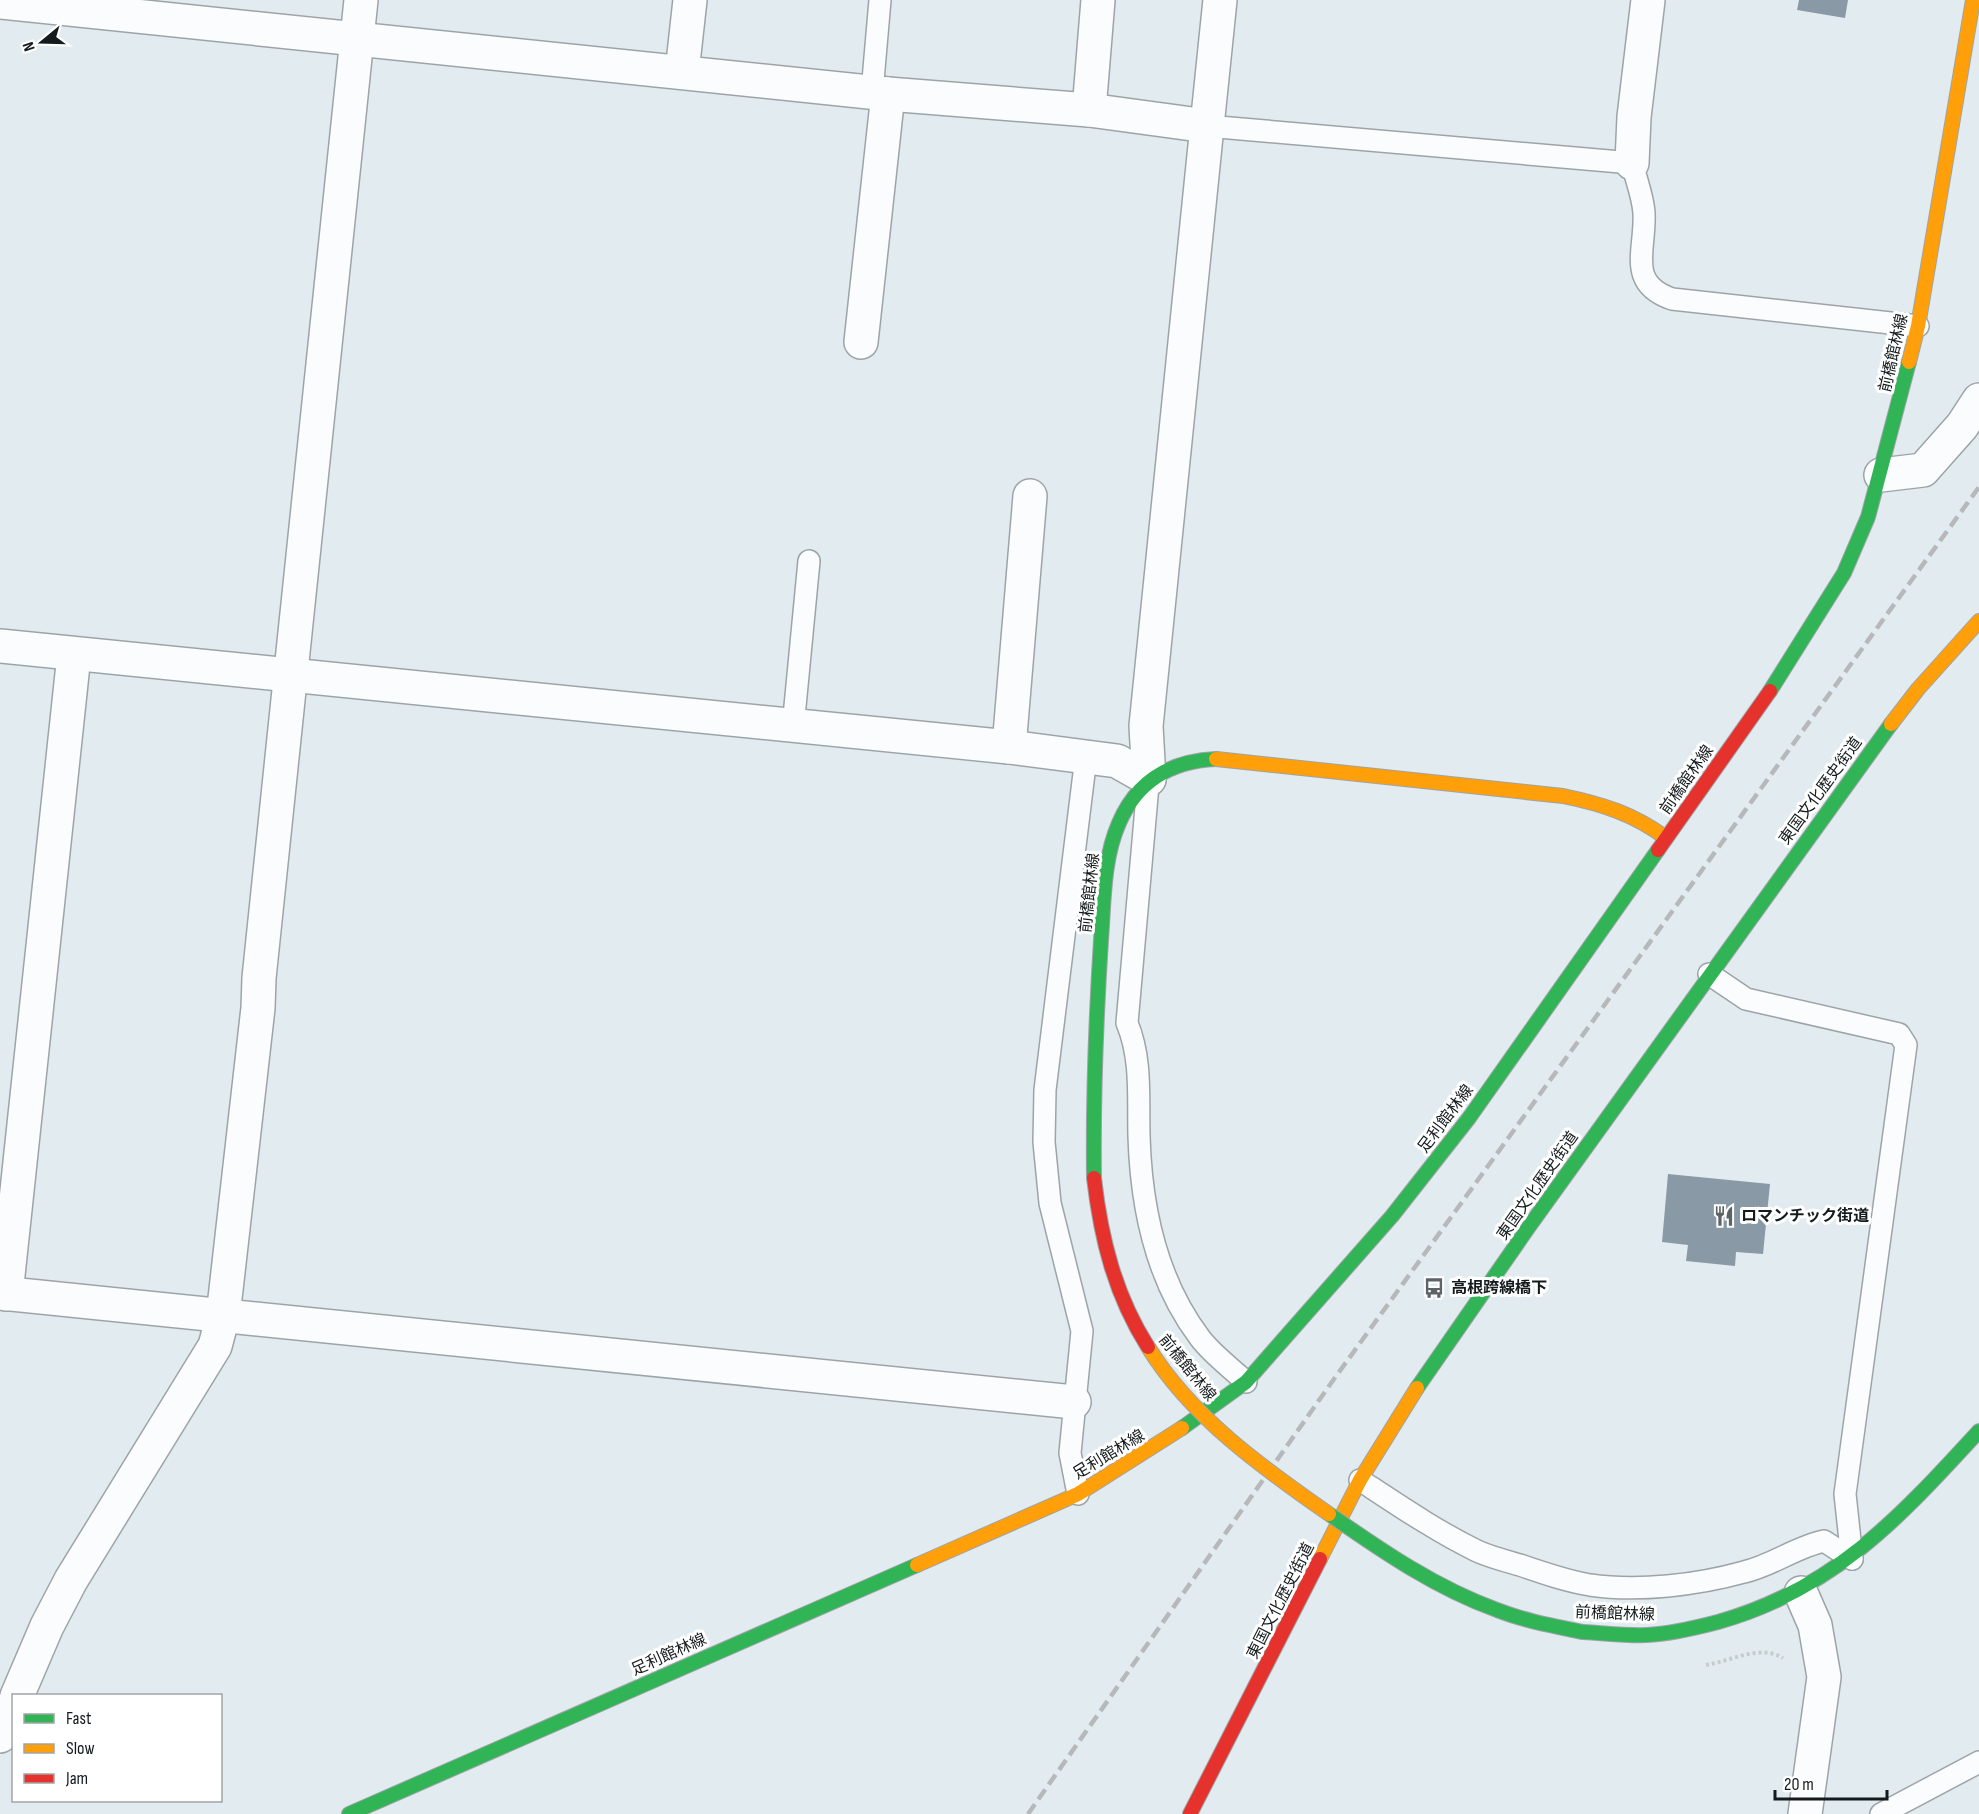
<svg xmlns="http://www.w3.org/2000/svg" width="1979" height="1814" viewBox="0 0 1979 1814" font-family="'Sofia Sans Condensed','Noto Sans JP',sans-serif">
<rect width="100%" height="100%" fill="#e2ecf0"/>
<g fill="#8999a5">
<polygon points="1799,0 1848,0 1845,18 1797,10"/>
<polygon points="1668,1174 1770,1184 1763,1254 1736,1252 1735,1266 1686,1261 1688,1245 1662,1242"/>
</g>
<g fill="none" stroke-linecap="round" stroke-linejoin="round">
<g stroke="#9da4a8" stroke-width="24">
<g id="lane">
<polyline points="872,92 880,0"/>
<path d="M1207,126L1632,163C1636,179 1643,197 1644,213C1646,250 1626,283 1672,299L1918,326"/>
<polyline points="793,727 809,561"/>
<path d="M1148,785L1127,1023C1142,1059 1138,1097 1139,1136C1141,1206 1156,1280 1200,1338C1212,1354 1231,1368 1246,1382"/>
<polyline points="1709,974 1746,999 1899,1034 1906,1045 1845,1494 1852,1559"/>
<path d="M1360,1480C1398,1505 1436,1531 1477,1551C1490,1557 1506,1561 1520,1565C1543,1573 1566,1581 1590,1585C1639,1592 1697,1585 1744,1572C1773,1565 1796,1547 1824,1541L1852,1559"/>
<polyline points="1078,1494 1070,1453 1082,1331 1050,1203 1044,1142 1045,1090 1086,757"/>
<polyline points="1881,1814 1979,1762"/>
</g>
</g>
<g stroke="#9da4a8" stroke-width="36">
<g id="street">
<polyline points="0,2 888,94 1089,110 1207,126 1220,0"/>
<polyline points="682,72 690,0"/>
<polyline points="1089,110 1098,0"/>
<polyline points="1632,163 1634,117 1648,0"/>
<polyline points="861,342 888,94"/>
<polyline points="1881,475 1923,470 1962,426 1979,400"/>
<polyline points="0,646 1009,747 1117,761 1149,779"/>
<polyline points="1009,747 1030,496"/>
<polyline points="1149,779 1146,726 1207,126"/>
<polyline points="0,1293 1074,1402"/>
<polyline points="6,1294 74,655"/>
<polyline points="1801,1593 1815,1625 1824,1677 1805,1814"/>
<polyline points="17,1696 47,1626 71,1580 215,1346 223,1316 258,1008 259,978 361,0"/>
<polyline points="0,1736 14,1704"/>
</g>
</g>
<g stroke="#9da4a8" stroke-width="16">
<g id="fast">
<polyline points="1770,691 1844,573 1868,517 1909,362"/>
<path d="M1094,1178C1093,1098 1096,1019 1101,940C1104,902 1103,859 1119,823C1137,781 1171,761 1216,759"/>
<polyline points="1417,1388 1528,1228 1891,724"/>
<polyline points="1182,1428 1246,1382 1392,1216 1469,1118 1658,850"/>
<path d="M1583,1632C1604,1633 1626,1636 1647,1635C1671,1634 1695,1628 1718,1622C1835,1589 1900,1517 1979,1431"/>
<polyline points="349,1814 917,1565"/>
</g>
</g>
<g stroke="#9da4a8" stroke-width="16">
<g id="slow">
<polyline points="1909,362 1918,326 1973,0"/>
<polyline points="1891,724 1918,689 1979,621"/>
<path d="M1216,759L1563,796C1602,804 1634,814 1666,838"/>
<polyline points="1320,1559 1360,1480 1417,1388"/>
<polyline points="917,1565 1078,1494 1182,1428"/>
</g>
</g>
<g stroke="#9da4a8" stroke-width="16">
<g id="jam">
<polyline points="1658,850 1770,691"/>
<polyline points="1190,1814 1320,1559"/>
</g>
</g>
<path stroke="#c8cbcc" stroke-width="4" stroke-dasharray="3 3" stroke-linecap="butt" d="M1706,1665C1731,1661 1760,1644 1783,1658"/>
<use href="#lane" stroke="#fbfcfd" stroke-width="21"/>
<use href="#street" stroke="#fbfcfd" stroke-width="33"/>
<use href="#fast" stroke="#30b455" stroke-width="14"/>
<use href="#slow" stroke="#ff9f0a" stroke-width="14"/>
<use href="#jam" stroke="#e5322d" stroke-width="14"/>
<polyline stroke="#b6b8b9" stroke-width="4.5" stroke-dasharray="12 6" stroke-linecap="butt" points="1028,1814 1334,1379 1979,487"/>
<g stroke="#9da4a8" stroke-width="16" stroke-linecap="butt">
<path id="fast-bridge" d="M1329,1514C1382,1551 1436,1588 1497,1610C1525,1621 1554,1626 1583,1632"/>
</g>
<g stroke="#9da4a8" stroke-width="16" stroke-linecap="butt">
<path id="slow-bridge" d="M1148,1347C1191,1417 1263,1468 1329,1514"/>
</g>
<g stroke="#9da4a8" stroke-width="16" stroke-linecap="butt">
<path id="jam-bridge" d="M1094,1178C1101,1239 1115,1295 1148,1347"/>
</g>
<use href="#fast-bridge" stroke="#30b455" stroke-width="14"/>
<use href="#slow-bridge" stroke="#ff9f0a" stroke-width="14"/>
<use href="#jam-bridge" stroke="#e5322d" stroke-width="14"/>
</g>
<defs>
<g id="restaurant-bare" transform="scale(1.62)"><path d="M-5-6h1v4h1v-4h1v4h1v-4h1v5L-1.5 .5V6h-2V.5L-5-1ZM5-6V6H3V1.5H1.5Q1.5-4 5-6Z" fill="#5c6467" stroke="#fff" stroke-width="2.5" paint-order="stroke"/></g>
<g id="bus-bare" transform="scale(1.62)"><path d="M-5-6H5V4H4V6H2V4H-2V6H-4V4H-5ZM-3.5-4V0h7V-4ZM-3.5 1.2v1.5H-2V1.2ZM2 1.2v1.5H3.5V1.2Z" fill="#5c6467" stroke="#fff" stroke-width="2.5" paint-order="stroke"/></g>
</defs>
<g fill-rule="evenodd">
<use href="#restaurant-bare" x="1724" y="1216"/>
<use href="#bus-bare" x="1434" y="1288"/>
</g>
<g text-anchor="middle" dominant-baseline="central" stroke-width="6" stroke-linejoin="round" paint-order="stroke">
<g font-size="16" fill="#141b1d" stroke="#fff">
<text transform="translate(1894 353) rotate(-77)">前橋館林線</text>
<text transform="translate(1687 780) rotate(-55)">前橋館林線</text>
<text transform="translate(1821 791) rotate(-54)">東国文化歴史街道</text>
<text transform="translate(1090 893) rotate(-84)">前橋館林線</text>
<text transform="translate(1446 1119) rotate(-53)">足利館林線</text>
<text transform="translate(1538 1186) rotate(-55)">東国文化歴史街道</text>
<text transform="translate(1187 1368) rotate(51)">前橋館林線</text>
<text transform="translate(1109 1455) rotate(-31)">足利館林線</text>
<text transform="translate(1281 1601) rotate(-63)">東国文化歴史街道</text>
<text transform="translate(1615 1614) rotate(2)">前橋館林線</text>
<text transform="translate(669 1655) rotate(-24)">足利館林線</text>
</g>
<g font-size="16" font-weight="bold" fill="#141b1d" stroke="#fff" text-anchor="start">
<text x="1741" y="1216">ロマンチック街道</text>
<text x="1451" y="1288">高根跨線橋下</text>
</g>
</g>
<rect x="12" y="1694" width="210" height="108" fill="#ffffff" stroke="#a1a4a5" stroke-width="1.5"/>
<rect x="24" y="1714" width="30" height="9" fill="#30b455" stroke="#a1a4a5" stroke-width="1.5"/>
<text x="66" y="1724" font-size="18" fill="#141b1d">Fast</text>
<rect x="24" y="1744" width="30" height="9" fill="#ff9f0a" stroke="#a1a4a5" stroke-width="1.5"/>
<text x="66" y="1754" font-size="18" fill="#141b1d">Slow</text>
<rect x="24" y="1774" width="30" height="9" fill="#e5322d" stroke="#a1a4a5" stroke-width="1.5"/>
<text x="66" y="1784" font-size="18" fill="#141b1d">Jam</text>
<g transform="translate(42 42) rotate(251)" stroke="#ffffff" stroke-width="4.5" paint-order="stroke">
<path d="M0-4.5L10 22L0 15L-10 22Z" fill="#141b1d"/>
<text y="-9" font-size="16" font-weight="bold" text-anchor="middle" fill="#141b1d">N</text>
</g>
<path d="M1775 1790v9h112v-9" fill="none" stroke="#141b1d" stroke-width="3"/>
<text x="1784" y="1790" font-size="18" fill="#141b1d" stroke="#ffffff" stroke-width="4.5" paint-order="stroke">20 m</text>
</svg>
